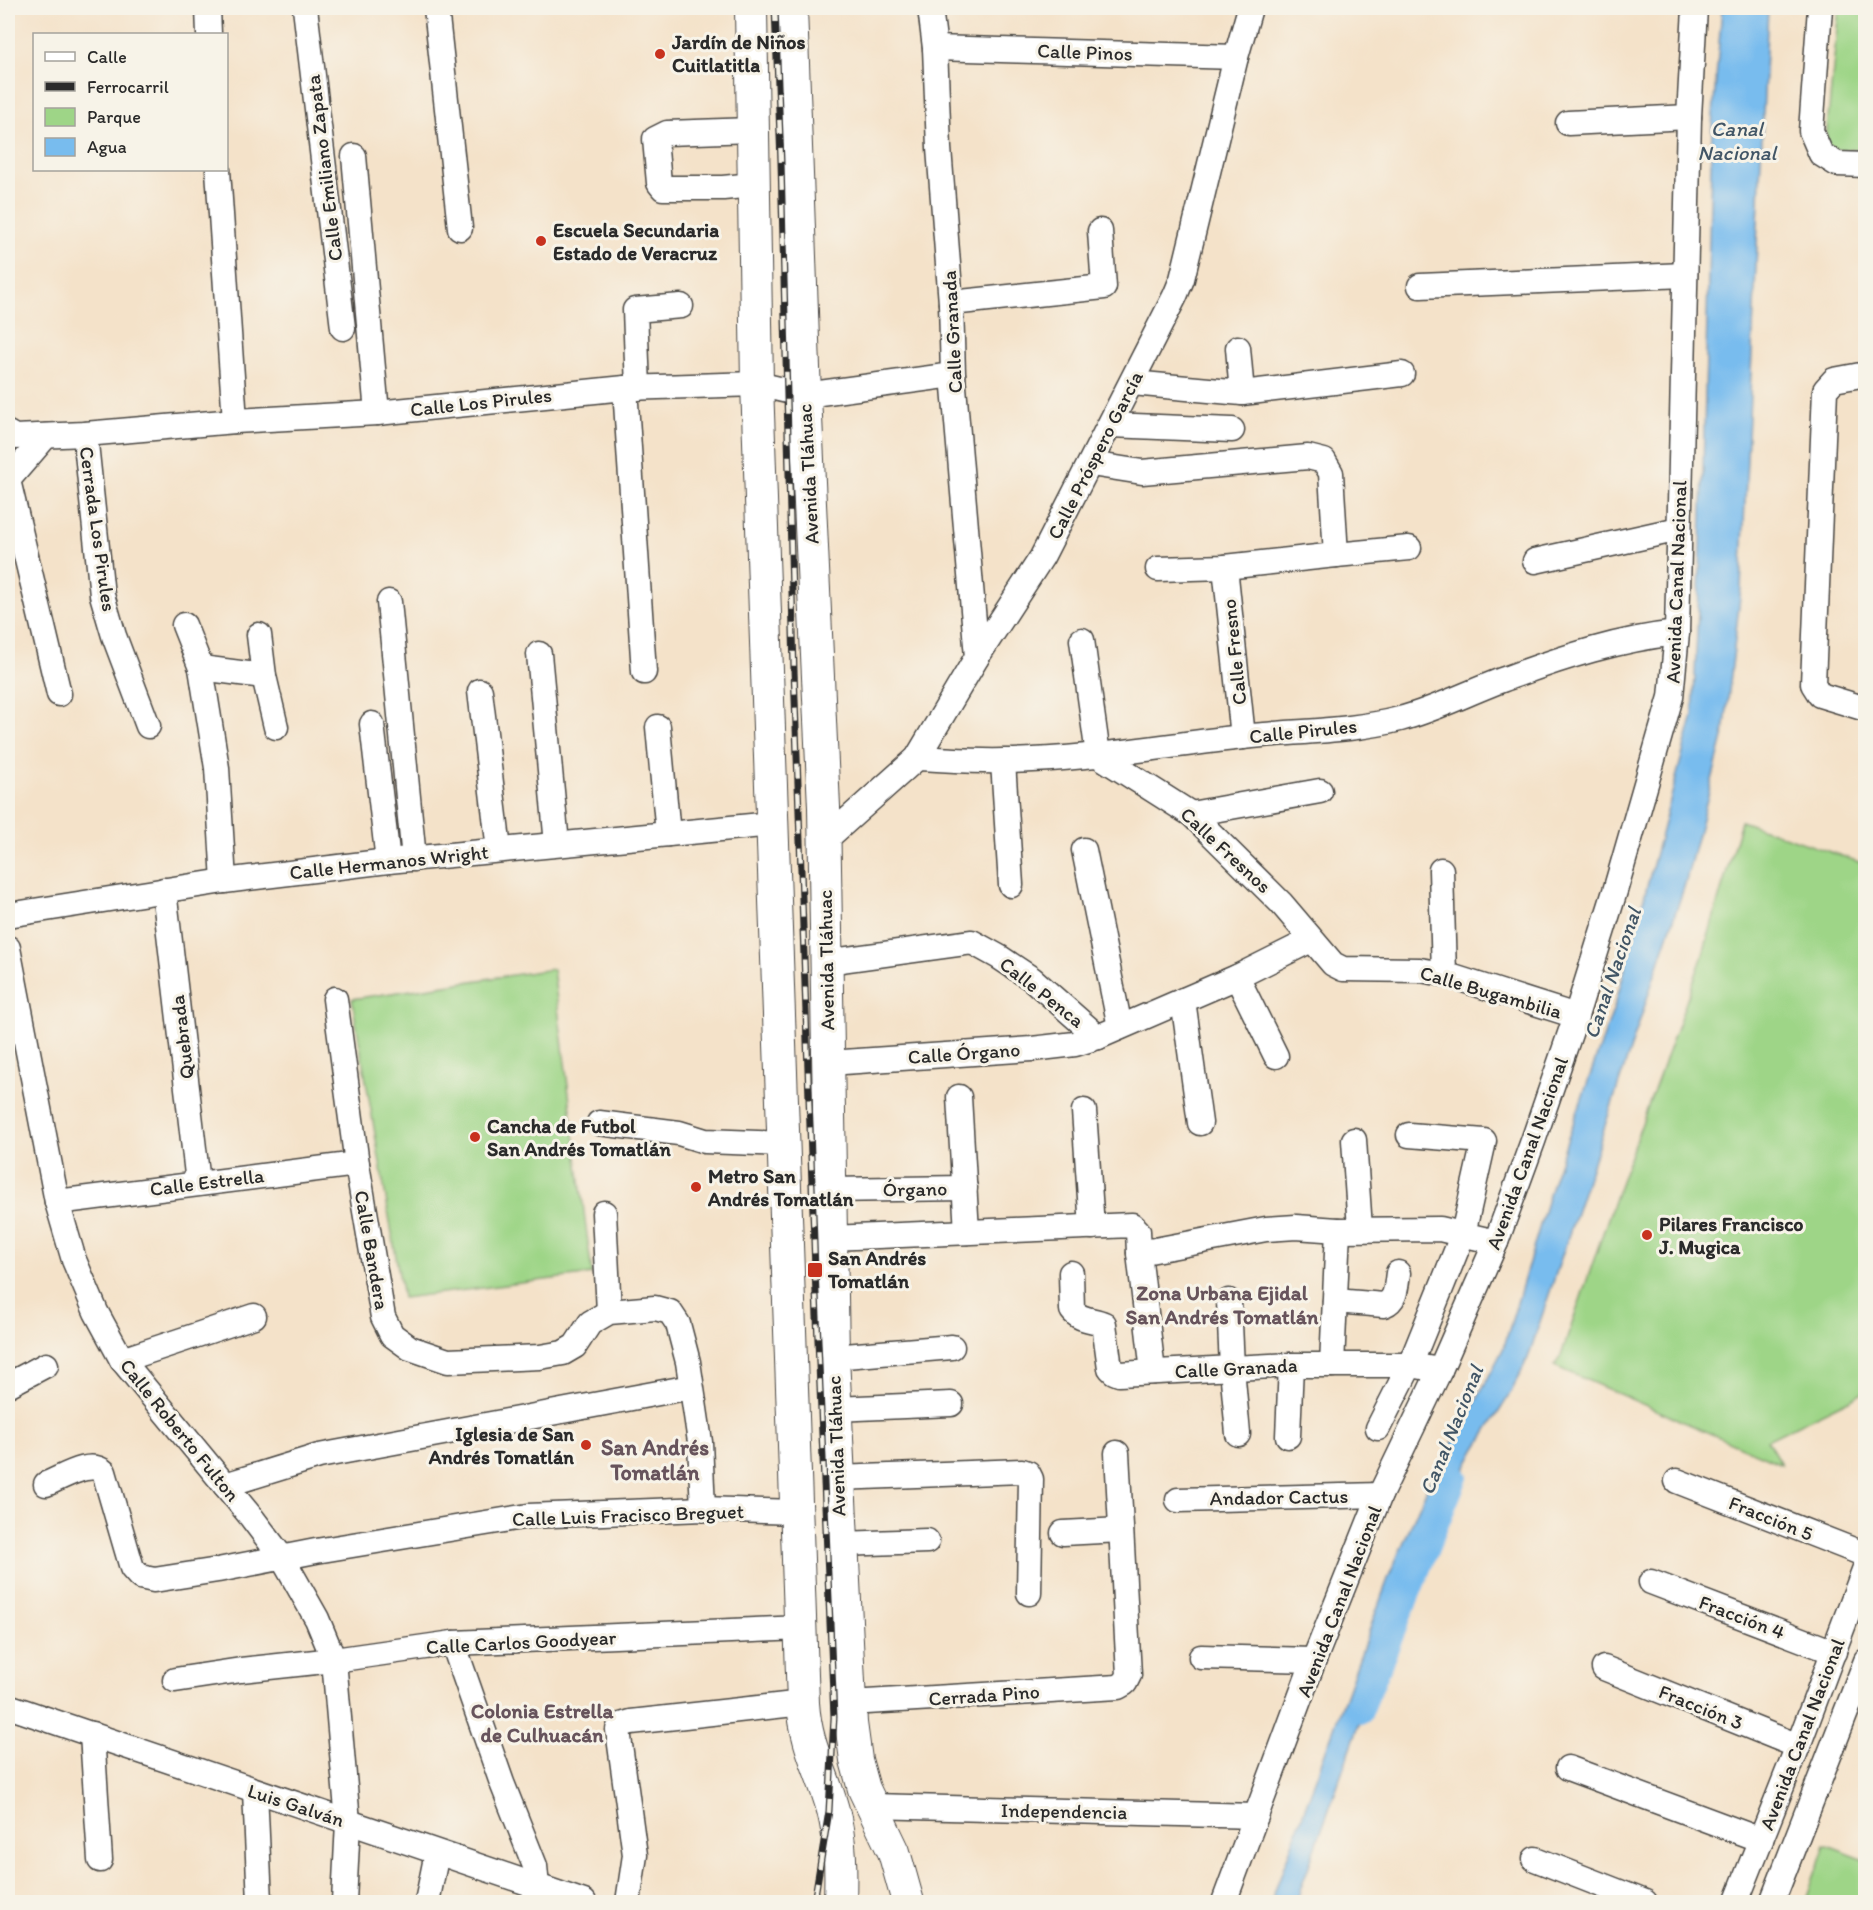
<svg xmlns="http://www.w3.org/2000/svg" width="1873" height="1910" viewBox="0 0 1873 1910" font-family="Itim,sans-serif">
<rect width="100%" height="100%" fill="#f7f3e8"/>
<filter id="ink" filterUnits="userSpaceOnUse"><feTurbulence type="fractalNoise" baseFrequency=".0167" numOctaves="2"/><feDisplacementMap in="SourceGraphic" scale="12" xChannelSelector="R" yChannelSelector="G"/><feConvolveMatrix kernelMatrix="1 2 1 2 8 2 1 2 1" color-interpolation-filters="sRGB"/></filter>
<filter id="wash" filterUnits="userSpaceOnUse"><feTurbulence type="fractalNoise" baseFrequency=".008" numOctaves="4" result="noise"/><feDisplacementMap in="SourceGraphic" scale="24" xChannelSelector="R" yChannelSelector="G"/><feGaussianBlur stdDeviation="1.35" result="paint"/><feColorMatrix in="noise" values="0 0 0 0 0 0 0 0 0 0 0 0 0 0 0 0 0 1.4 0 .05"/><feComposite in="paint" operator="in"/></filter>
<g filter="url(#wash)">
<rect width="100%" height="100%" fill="#f4e2c9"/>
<g fill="#9ed587" stroke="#648059" stroke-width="1.5">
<polygon points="1839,8 1865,8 1865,150 1825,149"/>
<polygon points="1741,821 1865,864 1865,1392 1767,1440 1781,1464 1554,1366 1561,1356 1617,1192 1702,958"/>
<polygon points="553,969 592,1274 403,1298 352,999"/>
<polygon points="1825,1845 1865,1860 1865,1902 1805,1902"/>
</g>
<polygon fill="#78bcee" stroke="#52748c" stroke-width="1.5" points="1722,8 1768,8 1741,588 1724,734 1685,884 1528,1358 1507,1399 1475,1450 1440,1516 1408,1587 1296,1902 1271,1902 1389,1576 1431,1479 1470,1413 1504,1347 1554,1178 1616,1002 1693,715 1701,548 1712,126"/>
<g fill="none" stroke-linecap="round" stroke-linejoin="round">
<polyline stroke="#78bcee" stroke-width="20" points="1362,1714 1458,1477"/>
</g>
</g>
<g filter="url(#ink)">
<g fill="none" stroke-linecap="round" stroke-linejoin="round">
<g stroke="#494643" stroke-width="27">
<g id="minor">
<polyline points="208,8 209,34"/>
<polyline points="305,8 343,328"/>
<polyline points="436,8 460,228"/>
<polyline points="930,8 935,48 939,148 951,303 953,375 977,657"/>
<polyline points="1820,8 1811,131 1821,154 1837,164 1866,165"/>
<polyline points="935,48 1236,57"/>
<polyline points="1568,123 1689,117"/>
<polyline points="752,130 667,133 655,139 659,183 663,188 723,188 753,185"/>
<polyline points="354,156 377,413"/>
<polyline points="218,170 235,421"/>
<polyline points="1420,286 1685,275"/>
<polyline points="951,303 1104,287 1100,231"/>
<polyline points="1238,348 1242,393"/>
<polyline points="1866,374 1834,380 1825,390 1813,684 1820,695 1866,709"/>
<polyline points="1132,383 1242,393 1402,374"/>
<polyline points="625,388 644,672"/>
<polyline points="638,388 635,310 681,306"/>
<polyline points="1110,425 1232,430"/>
<polyline points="8,433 14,437 85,434 235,421 377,413 625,388 757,384 805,395 953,375"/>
<polyline points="85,434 102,595 114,636 148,726"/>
<polyline points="46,436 8,480 59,694"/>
<polyline points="1091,464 1142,472 1308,457 1324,461 1331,473 1336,555 1225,567 1158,569"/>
<polyline points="1336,555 1409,548"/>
<polyline points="1535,561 1679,529"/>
<polyline points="1225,567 1243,737"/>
<polyline points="389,602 414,859"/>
<polyline points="184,625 201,668 217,768 224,881"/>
<polyline points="259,635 264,676 276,727"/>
<polyline points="1082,640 1098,755 1191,814 1281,903 1333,964 1343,969 1420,970 1444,974 1576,1016"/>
<polyline points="539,654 557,844"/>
<polyline points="201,668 264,676"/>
<polyline points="480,691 499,850"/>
<polyline points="372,724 388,861"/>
<polyline points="658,727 668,834"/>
<path d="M917,758C946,759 975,762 1003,761C1083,760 1163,746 1242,737C1294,731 1349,732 1400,719C1438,709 1473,690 1510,677C1564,657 1620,639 1677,633"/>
<polyline points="1003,762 1011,885"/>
<polyline points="1191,814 1320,791"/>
<polyline points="824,841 917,758 977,657 1042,557 1175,296 1182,279 1236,57 1250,8"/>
<polyline points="1084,850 1120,1027"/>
<polyline points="1441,870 1444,974"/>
<polyline points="164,890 198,1183"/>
<polyline points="8,915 224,881 388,861 772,824"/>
<polyline points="8,948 57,1202 74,1260 96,1312 122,1360 252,1518 283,1559 317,1619 334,1660 348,1822 344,1902"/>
<polyline points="826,962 972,942 999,957 1032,979 1098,1037"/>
<polyline points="1237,977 1276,1056"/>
<polyline points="335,999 357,1164 383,1317 392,1335 410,1348 448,1361 540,1357 563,1353 575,1346 590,1323 609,1312 655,1308 670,1312 678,1324 688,1362 700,1442 703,1509"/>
<polyline points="1183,1000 1200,1123"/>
<polyline points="829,1063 1032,1049 1075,1044 1098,1037 1237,977 1311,940"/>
<polyline points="959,1097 967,1232"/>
<polyline points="1084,1111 1092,1227"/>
<polyline points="599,1123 679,1133 705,1141 785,1144"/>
<polyline points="1354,1140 1360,1229"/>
<polyline points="829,1190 965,1188"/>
<polyline points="57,1202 357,1164"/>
<polyline points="604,1213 609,1312"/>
<polyline points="831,1238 1132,1225 1138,1231 1139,1253 1266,1229 1296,1227 1338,1230 1440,1229 1496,1242"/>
<polyline points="1139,1253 1153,1372"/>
<path d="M1071,1273L1072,1310C1080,1321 1093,1319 1104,1324L1110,1368L1114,1372L1119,1374L1291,1365H1410L1440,1370"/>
<polyline points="1229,1301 1232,1368 1238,1434"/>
<path d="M1335,1301L1384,1305C1397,1300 1396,1285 1398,1273"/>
<polyline points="833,1357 952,1347"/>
<polyline points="122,1360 254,1316"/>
<polyline points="1332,1365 1338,1230"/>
<polyline points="8,1385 46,1365"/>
<polyline points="835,1409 951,1404"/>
<polyline points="1378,1428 1410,1365 1463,1234 1484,1141 1409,1135"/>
<polyline points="1288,1436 1291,1365"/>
<polyline points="837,1478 1022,1471 1028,1473 1031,1479 1029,1593"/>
<polyline points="1677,1481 1866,1555"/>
<path d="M46,1484C62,1478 90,1459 104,1472L132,1568L140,1577L154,1580L218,1570L316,1551L528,1516L703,1509L796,1512"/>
<polyline points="225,1485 319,1456 691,1387"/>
<polyline points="1178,1500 1380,1495"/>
<polyline points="1063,1533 1121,1530"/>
<polyline points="841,1544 927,1541"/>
<polyline points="1651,1582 1834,1652"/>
<polyline points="453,1643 502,1783 535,1866 537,1887 534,1900"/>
<polyline points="1201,1657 1314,1660"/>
<polyline points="1604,1668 1798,1746"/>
<polyline points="175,1680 241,1670 334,1660 453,1643 801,1628"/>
<polyline points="850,1703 1118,1687 1125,1683 1129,1675 1117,1453"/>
<polyline points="8,1706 584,1902"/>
<polyline points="92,1734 100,1860"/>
<polyline points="1568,1768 1761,1840"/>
<polyline points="255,1791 260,1902"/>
<polyline points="872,1806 1256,1816"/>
<polyline points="1535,1859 1645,1902"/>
<polyline points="427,1902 437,1853"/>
<polyline points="628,1902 635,1855 618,1730 621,1725 631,1722 803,1703"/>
<polyline points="1224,1902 1314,1660 1380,1495 1440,1370 1496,1242 1533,1141 1576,1016 1615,891 1671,697 1677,633 1689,117 1695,8"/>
<polyline points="1736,1902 1798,1746 1866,1565"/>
<polyline points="1772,1902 1866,1661"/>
</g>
</g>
<g stroke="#494643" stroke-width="34">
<g id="major">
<path d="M751,8L757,384L803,1703C806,1747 822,1770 833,1810C841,1841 841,1871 840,1902"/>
<polyline points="791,8 805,395 824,807 833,1357 851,1723 856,1760 864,1789 894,1852 908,1902"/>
</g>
</g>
<use href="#minor" stroke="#fff" stroke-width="24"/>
<use href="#major" stroke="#fff" stroke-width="32"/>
<g stroke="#2b2b2b" stroke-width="7">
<polyline id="rail" points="775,8 781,162 794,670 815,1270 834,1717 829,1811 814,1902"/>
</g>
<use href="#rail" stroke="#f7f3e8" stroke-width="4.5" stroke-dasharray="14" stroke-linecap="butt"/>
</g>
</g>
<g fill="#c8321e" stroke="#f7f3e8" stroke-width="2">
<circle cx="660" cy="54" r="6"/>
<circle cx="541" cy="241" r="6"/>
<circle cx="475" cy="1137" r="6"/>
<circle cx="696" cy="1187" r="6"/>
<circle cx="1647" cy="1235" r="6"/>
<rect x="807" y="1262" width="16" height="16" rx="3"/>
<circle cx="586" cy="1445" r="6"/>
</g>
<g text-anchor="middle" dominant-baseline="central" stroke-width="6" stroke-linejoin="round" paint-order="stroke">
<g font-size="20" font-weight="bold" fill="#2b2b2b" stroke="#f7f3e8" text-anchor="start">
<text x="672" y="42">Jardín de Niños<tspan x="672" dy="23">Cuitlatitla</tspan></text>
<text x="553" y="230">Escuela Secundaria<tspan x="553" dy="23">Estado de Veracruz</tspan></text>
<text x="487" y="1126">Cancha de Futbol<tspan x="487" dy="23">San Andrés Tomatlán</tspan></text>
<text x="708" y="1176">Metro San<tspan x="708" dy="23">Andrés Tomatlán</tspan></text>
<text x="1659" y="1224">Pilares Francisco<tspan x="1659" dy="23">J. Mugica</tspan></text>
<text x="828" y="1258">San Andrés<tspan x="828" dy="23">Tomatlán</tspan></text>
<text x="574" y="1434" text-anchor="end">Iglesia de San<tspan x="574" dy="23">Andrés Tomatlán</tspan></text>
</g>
<g font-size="20" fill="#2b2b2b" stroke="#f7f3e8">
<text transform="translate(1085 52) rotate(2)">Calle Pinos</text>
<text transform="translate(324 168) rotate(-97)">Calle Emiliano Zapata</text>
<text transform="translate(952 332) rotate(-93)">Calle Granada</text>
<text transform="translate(481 402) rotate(-6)">Calle Los Pirules</text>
<text transform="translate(1095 455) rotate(-63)">Calle Próspero García</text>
<text transform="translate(808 474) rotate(-93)">Avenida Tláhuac</text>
<text transform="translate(98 529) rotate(82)">Cerrada Los Pirules</text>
<text transform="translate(1676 582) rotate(-88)">Avenida Canal Nacional</text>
<text transform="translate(1234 652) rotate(-96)">Calle Fresno</text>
<text transform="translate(1303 731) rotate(-6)">Calle Pirules</text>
<text transform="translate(1226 850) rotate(43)">Calle Fresnos</text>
<text transform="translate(389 862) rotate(-6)">Calle Hermanos Wright</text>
<text transform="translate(826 960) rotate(-91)">Avenida Tláhuac</text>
<text transform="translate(1042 992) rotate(38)">Calle Penca</text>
<text transform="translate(1491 992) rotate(16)">Calle Bugambilia</text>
<text transform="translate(182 1037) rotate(-97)">Quebrada</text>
<text transform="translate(964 1053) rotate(-4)">Calle Órgano</text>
<text transform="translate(1527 1153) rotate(-70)">Avenida Canal Nacional</text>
<text transform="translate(207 1182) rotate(-7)">Calle Estrella</text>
<text transform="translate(915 1189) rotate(-1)">Órgano</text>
<text transform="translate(372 1250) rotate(80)">Calle Bandera</text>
<text transform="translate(1236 1368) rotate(-3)">Calle Granada</text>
<text transform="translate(180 1430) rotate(51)">Calle Roberto Fulton</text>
<text transform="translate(836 1446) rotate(-92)">Avenida Tláhuac</text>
<text transform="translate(1279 1497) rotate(-1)">Andador Cactus</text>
<text transform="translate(628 1515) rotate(-2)">Calle Luis Fracisco Breguet</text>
<text transform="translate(1771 1518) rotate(22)">Fracción 5</text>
<text transform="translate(1339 1601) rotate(-69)">Avenida Canal Nacional</text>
<text transform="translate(1742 1617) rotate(21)">Fracción 4</text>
<text transform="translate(521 1642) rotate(-3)">Calle Carlos Goodyear</text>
<text transform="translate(984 1695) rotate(-4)">Cerrada Pino</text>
<text transform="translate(1701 1707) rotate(22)">Fracción 3</text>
<text transform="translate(1802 1734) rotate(-69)">Avenida Canal Nacional</text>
<text transform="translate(296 1805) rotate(18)">Luis Galván</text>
<text transform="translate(1064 1811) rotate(1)">Independencia</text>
</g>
<g font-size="21" font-style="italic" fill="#425666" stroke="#f7f3e8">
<text x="1737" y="128">Canal<tspan x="1737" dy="24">Nacional</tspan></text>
<text transform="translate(1612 973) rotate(-71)">Canal Nacional</text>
<text transform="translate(1451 1430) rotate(-68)">Canal Nacional</text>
</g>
<g font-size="21" font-weight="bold" fill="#67545c" stroke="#f7f3e8">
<text x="1222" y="1292">Zona Urbana Ejidal<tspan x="1222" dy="24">San Andrés Tomatlán</tspan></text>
<text x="542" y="1710">Colonia Estrella<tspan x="542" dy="24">de Culhuacán</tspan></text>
</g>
<g font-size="22" font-weight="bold" fill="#67545c" stroke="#f7f3e8">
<text x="655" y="1447">San Andrés<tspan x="655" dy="25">Tomatlán</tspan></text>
</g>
</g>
<rect width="1873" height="1910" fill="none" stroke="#f7f3e8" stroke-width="30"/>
<rect x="33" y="33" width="195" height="138" fill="#f7f3e8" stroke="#a5a39c" stroke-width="1.5"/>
<rect x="45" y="52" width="30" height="9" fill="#ffffff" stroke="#a5a39c" stroke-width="1.5"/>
<text x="87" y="63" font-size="18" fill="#2b2b2b">Calle</text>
<rect x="45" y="82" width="30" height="9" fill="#2b2b2b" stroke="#a5a39c" stroke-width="1.5"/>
<text x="87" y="93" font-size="18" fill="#2b2b2b">Ferrocarril</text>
<rect x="45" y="108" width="30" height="18" fill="#9ed587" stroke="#a5a39c" stroke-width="1.5"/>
<text x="87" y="123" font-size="18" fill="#2b2b2b">Parque</text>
<rect x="45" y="138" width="30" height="18" fill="#78bcee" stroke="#a5a39c" stroke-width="1.5"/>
<text x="87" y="153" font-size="18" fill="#2b2b2b">Agua</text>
</svg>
